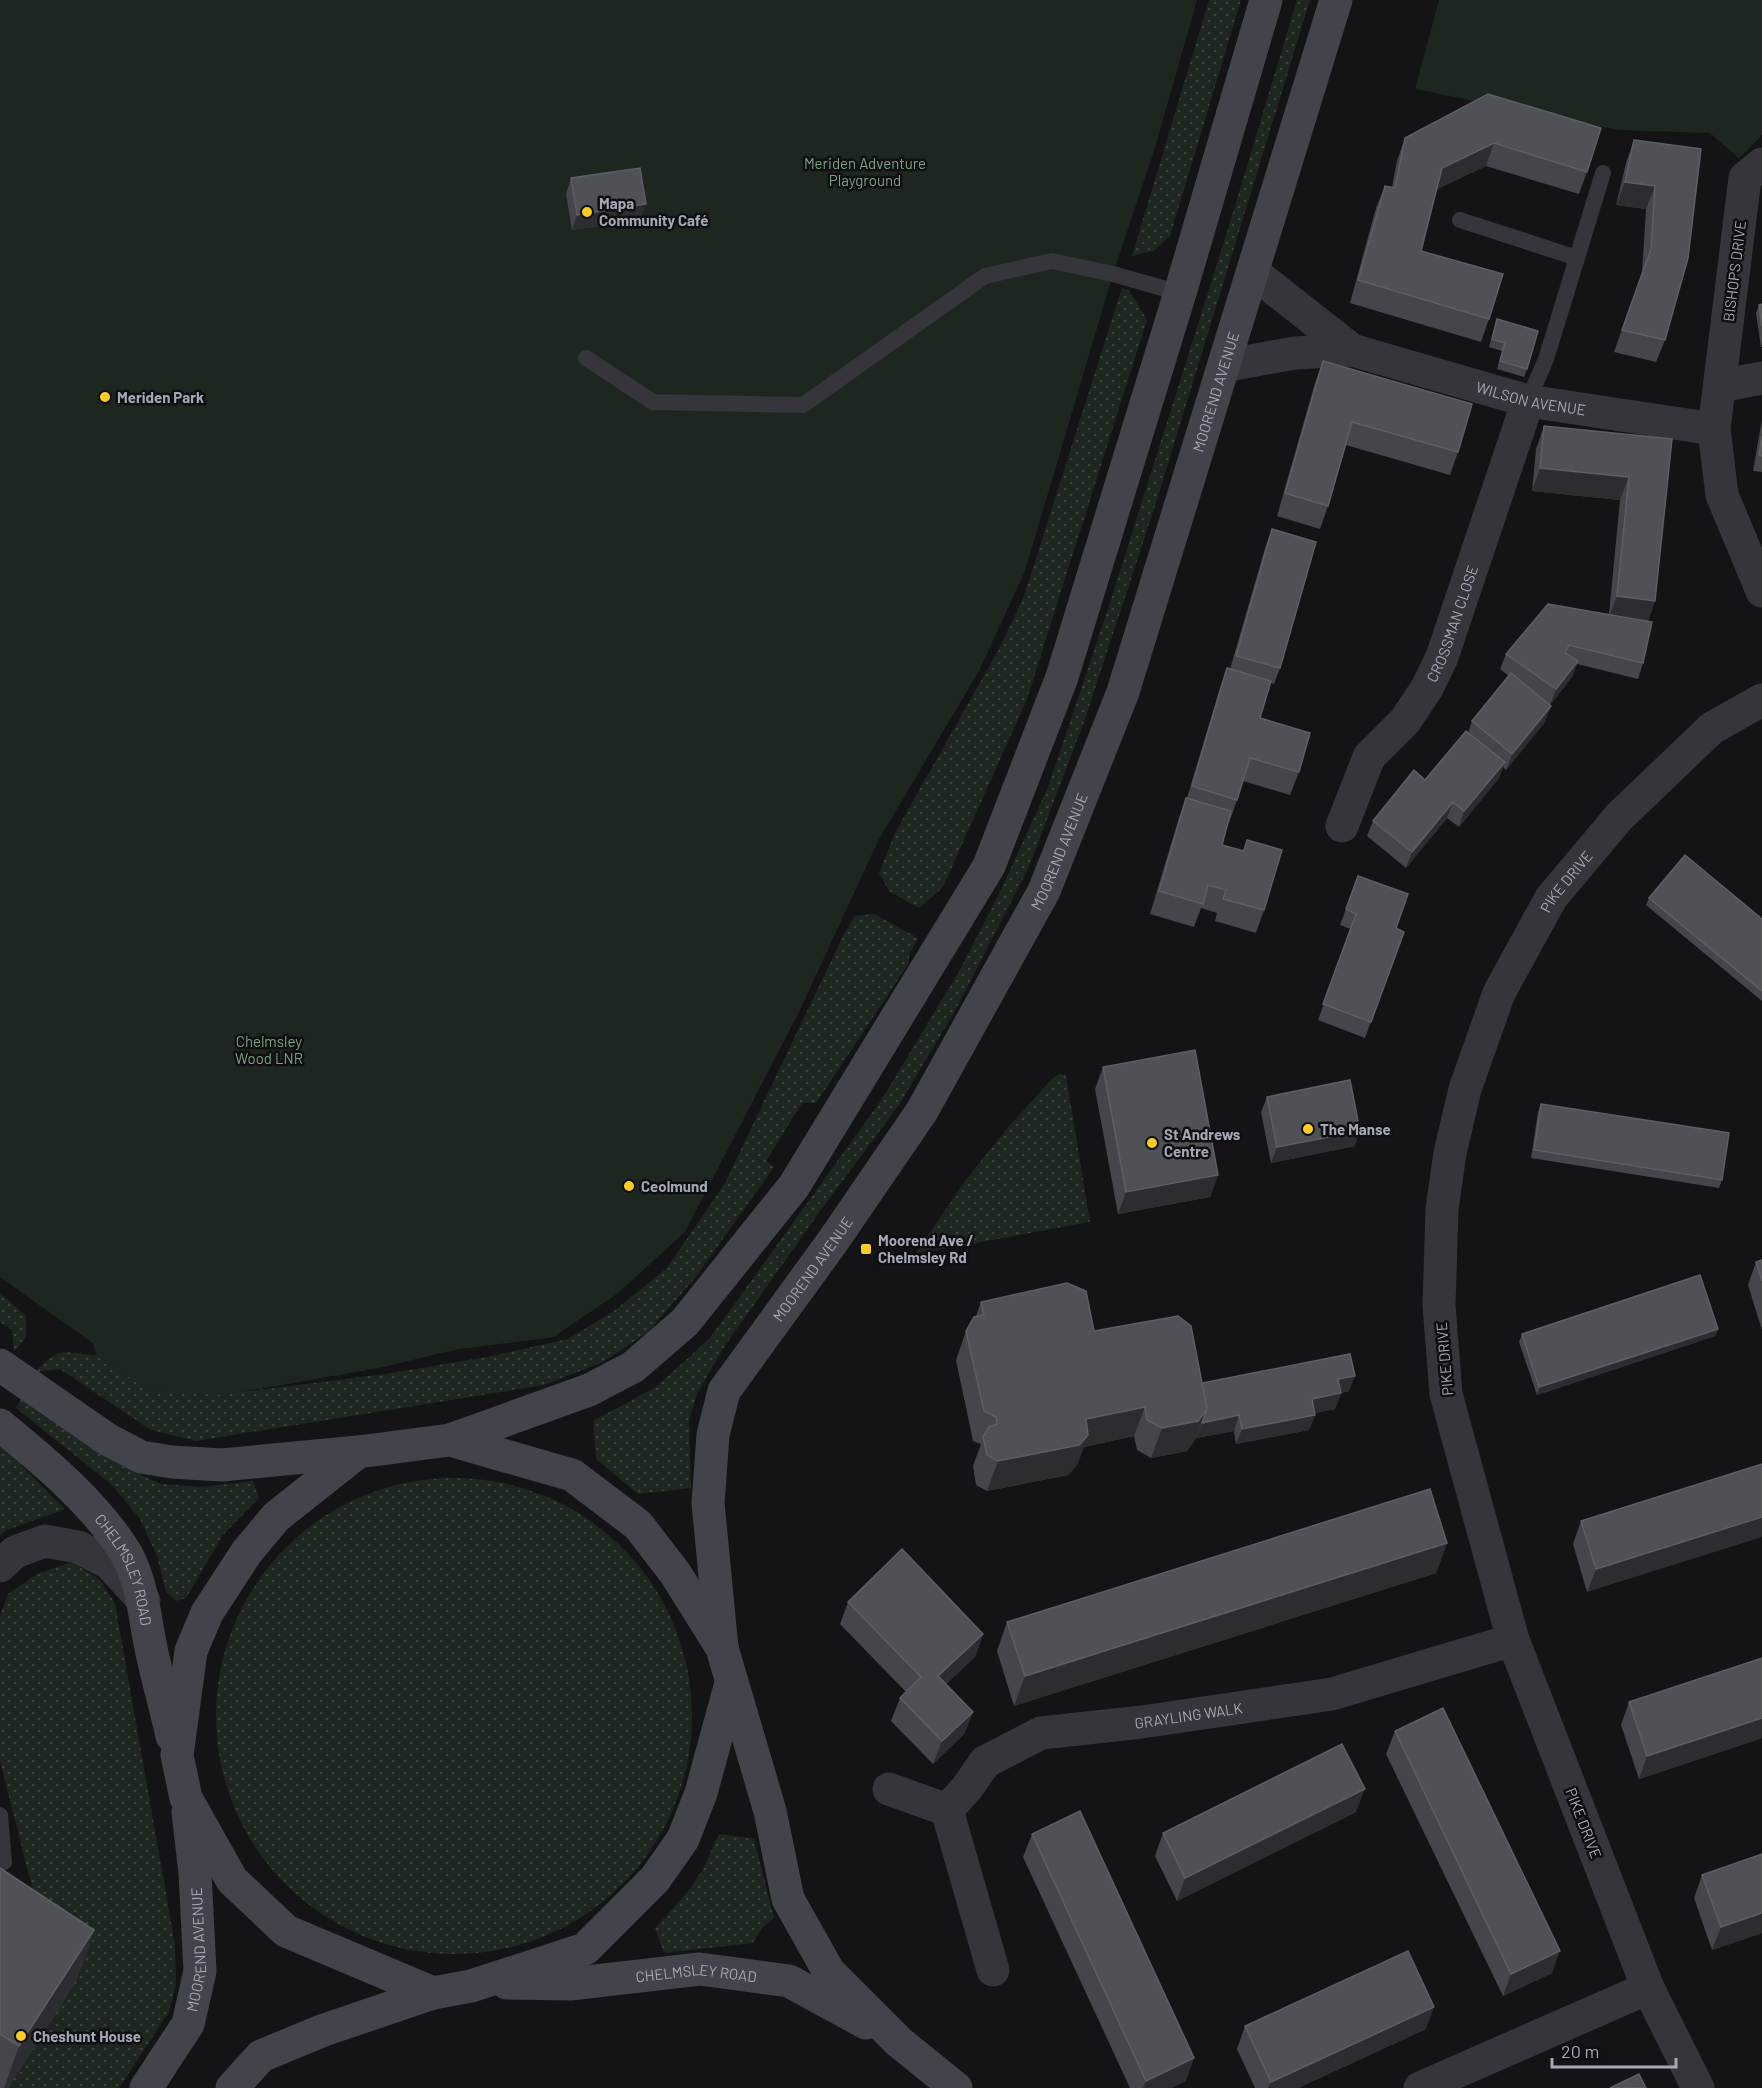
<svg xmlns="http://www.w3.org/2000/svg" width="1762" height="2088" viewBox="0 0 1762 2088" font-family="Barlow,sans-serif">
<defs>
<pattern id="grass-dots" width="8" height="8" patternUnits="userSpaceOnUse" patternTransform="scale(1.5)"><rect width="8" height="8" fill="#1e2620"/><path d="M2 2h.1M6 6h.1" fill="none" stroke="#3c433e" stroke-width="1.8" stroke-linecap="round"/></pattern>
</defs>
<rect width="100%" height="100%" fill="#141416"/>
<g fill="url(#grass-dots)">
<polygon points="1209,0 1241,0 1170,236 1154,251 1132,256"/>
<polygon points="1297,0 1310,0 1155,506 1084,722 1028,869 956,1009 899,1105 823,1207 722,1350 697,1394 689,1421 691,1488 638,1494 596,1459 593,1421 656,1387 710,1338 880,1102 957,975 997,898 1048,787 1108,609 1228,229"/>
<polygon points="1122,288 1129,290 1147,320 1027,699 943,887 919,908 889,891 879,873 895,833 1000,647 1024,596"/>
<path d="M874,914L918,938L909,955V963L816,1103H802L766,1161L774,1167L695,1278L648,1332L603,1362L544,1385L196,1441L151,1430L60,1369L35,1372C63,1343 62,1354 97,1355L93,1343L0,1277L618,1293L553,1337L458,1349L378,1368L241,1392L385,1374L487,1357L568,1339L614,1311L667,1268L725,1183L845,932L855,916Z"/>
<polygon points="1059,1074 1066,1075 1090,1222 915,1254 965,1181 1005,1131 1052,1079"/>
<polygon points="0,1293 26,1316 26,1337 14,1352 12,1330 0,1322"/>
<polygon points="22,1398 124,1467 161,1484 202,1487 253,1481 259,1498 222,1536 186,1598 176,1601 166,1592 157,1556 140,1519 112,1485 16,1408"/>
<polygon points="0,1439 27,1471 65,1509 7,1530 0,1535"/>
<circle cx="454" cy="1716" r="238"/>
<polygon points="71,1562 99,1579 115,1603 175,1945 176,1983 169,2012 119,2088 8,2088 35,1899 0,1761 0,1616 8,1594 37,1574"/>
<polygon points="719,1834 754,1839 774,1918 762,1928 753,1943 664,1953 655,1928 685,1895 702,1871"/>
</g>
<g fill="#1e2620">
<polygon points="0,0 1197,0 1154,151 1113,274 1025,571 979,671 878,841 799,1012 685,1232 618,1293 553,1337 458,1349 378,1368 221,1395 148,1391 98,1355 93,1343 0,1277"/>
<polygon points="1439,0 1762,0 1762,135 1739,158 1710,133 1619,130 1415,89"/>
</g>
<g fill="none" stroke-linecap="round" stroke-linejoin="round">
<g stroke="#35353b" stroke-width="16">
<polyline points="1460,220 1577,258"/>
<polyline points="586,358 653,402 803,405 985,276 1052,261 1113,274 1180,293"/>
<polyline points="1528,401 1546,359 1603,173"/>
<polyline points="0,1815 4,1862"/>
</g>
<g stroke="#35353b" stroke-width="33">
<polyline points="1762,164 1745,178 1714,429 1722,495 1762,591"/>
<polyline points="1254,273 1352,350"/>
<path id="s1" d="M1224,366L1294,353L1352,350L1528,401L1714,429"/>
<polyline points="1720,386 1762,378"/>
<path id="s2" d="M1342,826L1369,757L1405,721L1427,688L1442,657L1528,401"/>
<polyline points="0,1566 15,1552 45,1541 78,1547 109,1563 144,1601"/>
<polyline points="889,1789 947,1810"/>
<path id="s3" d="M947,1810L967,1788L985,1762L1041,1733L1142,1722L1332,1694L1513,1640"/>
<polyline points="947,1810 993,1970"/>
<polyline points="1420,2088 1648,1988"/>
<path id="s4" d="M1698,2088L1648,1988L1513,1640L1446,1394L1439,1305L1442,1209L1450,1153L1465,1089L1499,993L1551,898L1619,817L1712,728L1762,700"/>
</g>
<g stroke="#43444b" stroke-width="33">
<polyline points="0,1365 107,1439 141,1457 172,1462 222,1465 358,1452 450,1440 572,1475 638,1525 675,1573 722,1648 770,1811 788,1899 829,1972 899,2042 956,2088"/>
<path id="s5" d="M0,1425C44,1461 98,1506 127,1555C141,1581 144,1610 149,1638C155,1671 165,1704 172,1736"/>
<polyline points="450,1440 589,1390 633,1367 685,1322 794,1186 989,866 1062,677 1180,293 1266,0"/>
<polyline points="358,1452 276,1517 246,1553 207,1613 191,1651 177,1755 186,1798 232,1880 286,1931 433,1993"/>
<path id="s6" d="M722,1648L708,1503L713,1435L724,1391L833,1241L922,1111L1044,891L1123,692L1336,0"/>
<path id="s7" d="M507,1983L570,1984L700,1969L789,1981L866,2023"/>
<path id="s8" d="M146,2088L188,2024L200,1971L195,1873L188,1812"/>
<polyline points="232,2088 261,2056 324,2030 433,1993 471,1986 585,1949 655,1879 683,1839 701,1793 731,1683"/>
</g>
</g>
<g fill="#45454b">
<polygon points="1488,94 1587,172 1579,194 1486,166 1437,189 1421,251 1489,319 1481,342 1350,303 1376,208 1385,186 1392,187 1397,161 1405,138"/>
<polygon points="1634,140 1701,149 1665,340 1656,362 1614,352 1642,272 1646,209 1616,205 1626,163"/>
<polygon points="571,178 641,220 572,230 566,194"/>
<polygon points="1762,304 1762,347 1761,347 1756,313 1759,305"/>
<polygon points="1497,319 1527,369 1524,377 1497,369 1502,351 1489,347"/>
<polygon points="1323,361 1458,452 1450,475 1346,445 1328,506 1320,529 1277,516 1315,383"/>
<polygon points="1762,419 1762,472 1753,471"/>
<polygon points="1544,426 1672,439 1655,601 1648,621 1643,663 1638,679 1577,664 1572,677 1550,705 1543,700 1545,722 1506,770 1503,767 1499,778 1459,827 1447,818 1406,868 1367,836 1373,821 1425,780 1468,733 1472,721 1509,676 1500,669 1506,654 1609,614 1620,500 1532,491 1536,449"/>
<polygon points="1272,529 1280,668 1274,684 1271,683 1260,718 1299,772 1290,795 1243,781 1237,800 1229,823 1228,822 1222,845 1243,851 1247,840 1264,910 1256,933 1215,921 1217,913 1201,908 1194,927 1150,914 1178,821 1186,798 1187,798 1219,691 1227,668 1230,669 1266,545"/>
<polygon points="1358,876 1396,928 1404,932 1365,1038 1318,1020 1351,929 1340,925"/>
<polygon points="1649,898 1762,919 1762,1001 1646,905"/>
<polygon points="1103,1067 1218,1175 1210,1197 1118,1214 1095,1089"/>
<polygon points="1267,1097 1355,1146 1271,1163 1261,1112"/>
<polygon points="1541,1104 1722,1180 1719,1188 1531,1158 1538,1112"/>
<polygon points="1762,1260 1762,1330 1748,1285 1756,1262"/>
<polygon points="981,1302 1094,1331 1202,1383 1349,1391 1341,1393 1335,1409 1315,1413 1315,1415 1309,1430 1236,1444 1234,1431 1196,1438 1187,1451 1151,1458 1137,1450 1134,1436 1084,1447 1077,1465 1068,1475 987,1491 976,1485 973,1466 981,1444 973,1441 956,1360 966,1331 976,1316"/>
<polygon points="1718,1329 1715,1336 1537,1395 1519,1342 1522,1334"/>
<polygon points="1762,1464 1587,1592 1573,1544 1581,1521"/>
<polygon points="1447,1543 1436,1573 1014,1706 997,1651 1007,1622"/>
<polygon points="848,1602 983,1634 975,1657 946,1684 973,1712 964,1734 933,1764 891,1721 900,1698 906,1692 840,1624"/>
<polygon points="1762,1658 1762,1738 1639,1779 1621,1725 1629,1702"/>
<polygon points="1395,1731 1552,1973 1503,1996 1386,1754"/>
<polygon points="1356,1812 1177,1901 1155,1856 1163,1833"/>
<polygon points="1032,1834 1186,2081 1171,2088 1130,2088 1023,1857"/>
<polygon points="1762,1854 1762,1933 1712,1950 1694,1898 1702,1875"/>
<polygon points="0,1868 94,1930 75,1983 8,2088 0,2088"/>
<polygon points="1245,2026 1426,2029 1298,2088 1255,2088 1237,2049"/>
</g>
<g fill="#2d2d31">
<polygon points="1494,143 1486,166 1434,191 1442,168"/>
<polygon points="1625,182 1655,186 1646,209 1616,205"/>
<polygon points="646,204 641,220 572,230 577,215"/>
<polygon points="1540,468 1629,477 1620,500 1532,491"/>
<polygon points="1617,596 1655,601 1647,623 1608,619"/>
<polygon points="1578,661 1572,677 1550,705 1556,689"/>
<polygon points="1551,706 1545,722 1506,770 1512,754"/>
<polygon points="1505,762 1499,778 1459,827 1464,811"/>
<polygon points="1453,802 1447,818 1406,868 1412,852"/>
<polygon points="1360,1131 1355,1146 1271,1163 1277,1147"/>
<polygon points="1218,1175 1210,1197 1118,1214 1126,1192"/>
<polygon points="1718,1329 1715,1336 1537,1395 1539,1387"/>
<polygon points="1355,1376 1349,1391 1332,1395 1338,1379"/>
<polygon points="1341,1393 1335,1409 1306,1415 1312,1399"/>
<polygon points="1145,1407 1134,1436 1084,1447 1077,1465 1068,1475 987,1491 998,1461 1086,1419"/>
<polygon points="1207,1409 1196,1438 1187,1451 1151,1458 1162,1428"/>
<polygon points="1239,1415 1234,1431 1196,1438 1202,1423"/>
<polygon points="1315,1415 1309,1430 1236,1444 1242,1429"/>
<polygon points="1762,1517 1762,1537 1587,1592 1596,1569"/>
<polygon points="1447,1543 1436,1573 1014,1706 1025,1676"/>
<polygon points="983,1634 975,1657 930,1699 938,1676"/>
<polygon points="973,1712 964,1734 933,1764 942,1741"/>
<polygon points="1762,1718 1762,1738 1639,1779 1647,1756"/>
<polygon points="1365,1789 1356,1812 1177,1901 1185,1878"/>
<polygon points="1762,1913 1762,1933 1712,1950 1721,1927"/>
<polygon points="94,1930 75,1983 8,2088 4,2088 19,2046"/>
<polygon points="1560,1951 1552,1973 1503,1996 1511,1974"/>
<polygon points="1434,2007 1426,2029 1298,2088 1268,2088 1271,2082"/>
<polygon points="1194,2058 1186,2081 1171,2088 1143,2088 1146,2081"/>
</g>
<g fill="#505057" stroke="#5d5e66" stroke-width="1.5">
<polygon points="1488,94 1601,128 1587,172 1494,143 1442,168 1421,251 1503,274 1489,319 1358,280 1385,186 1395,188 1405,138"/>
<polygon points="1634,140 1701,149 1688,258 1665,340 1622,330 1651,249 1655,186 1625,182"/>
<polygon points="640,168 646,204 577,215 571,178"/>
<polygon points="1762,304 1762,326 1759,305"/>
<polygon points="1497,319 1538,331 1527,369 1500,361 1505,343 1492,339"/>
<polygon points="1323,361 1472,404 1458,452 1352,422 1328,506 1285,493"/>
<polygon points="1544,426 1672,439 1655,601 1617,596 1629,477 1540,468"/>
<polygon points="1762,436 1762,456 1759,455"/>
<polygon points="1272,529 1316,542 1280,668 1236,656"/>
<polygon points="1548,604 1652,622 1643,663 1569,645 1565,653 1578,661 1556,689 1506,654"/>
<polygon points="1227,668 1271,681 1260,718 1310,733 1299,772 1250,758 1237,800 1192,786"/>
<polygon points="1511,673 1551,706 1512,754 1472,721"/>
<polygon points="1466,731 1505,762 1464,811 1453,802 1412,852 1373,821 1414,770 1425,780"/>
<polygon points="1186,798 1231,811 1222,845 1244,851 1247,840 1282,850 1264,910 1223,899 1226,890 1208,885 1203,904 1159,891"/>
<polygon points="1685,855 1762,919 1762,991 1649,898"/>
<polygon points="1358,876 1408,894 1396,928 1404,932 1371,1022 1323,1004 1356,914 1346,909"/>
<polygon points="1195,1050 1218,1175 1126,1192 1103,1067"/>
<polygon points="1350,1080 1360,1131 1277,1147 1267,1097"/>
<polygon points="1541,1104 1729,1133 1722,1180 1534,1150"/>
<polygon points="1762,1260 1762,1281 1756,1262"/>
<polygon points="1700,1275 1718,1329 1539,1387 1522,1334"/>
<polygon points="1067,1283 1086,1291 1094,1331 1178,1316 1191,1326 1207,1409 1198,1421 1162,1428 1147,1420 1145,1407 1086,1419 1088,1435 1079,1445 998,1461 987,1455 983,1437 989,1427 997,1424 996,1417 984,1411 966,1331 974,1317 984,1315 981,1302"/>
<polygon points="1350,1354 1355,1376 1338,1379 1341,1393 1312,1399 1315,1415 1242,1429 1239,1415 1202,1423 1207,1409 1202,1383"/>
<polygon points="1762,1464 1762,1517 1596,1569 1581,1521"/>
<polygon points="1430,1489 1447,1543 1025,1676 1007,1622"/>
<polygon points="902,1549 983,1634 938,1676 973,1712 942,1741 900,1698 921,1677 848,1602"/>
<polygon points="1762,1658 1762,1718 1647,1756 1629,1702"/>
<polygon points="1443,1708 1560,1951 1511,1974 1395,1731"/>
<polygon points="1342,1744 1365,1789 1185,1878 1163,1833"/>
<polygon points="1080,1811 1194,2058 1146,2081 1032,1834"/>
<polygon points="1762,1854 1762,1913 1721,1927 1702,1875"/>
<polygon points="0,1868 94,1930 19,2046 0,2034"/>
<polygon points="1408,1951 1434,2007 1271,2082 1245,2026"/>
<polygon points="1639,2074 1646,2088 1610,2088"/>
</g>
<g fill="#fccc26" stroke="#0f0f11" stroke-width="2">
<circle cx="587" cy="212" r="6"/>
<circle cx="105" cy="397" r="6"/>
<circle cx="1308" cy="1129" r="6"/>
<circle cx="1152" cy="1143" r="6"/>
<circle cx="629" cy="1186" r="6"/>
<rect x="860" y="1243" width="12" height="12" rx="3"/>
<circle cx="21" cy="2036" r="6"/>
</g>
<g text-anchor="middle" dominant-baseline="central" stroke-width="5" stroke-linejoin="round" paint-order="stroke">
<g font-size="15" fill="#7ba382" stroke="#0f0f11">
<text x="865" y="163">Meriden Adventure<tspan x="865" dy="17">Playground</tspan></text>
<text x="269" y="1041">Chelmsley<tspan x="269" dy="17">Wood LNR</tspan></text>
</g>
<g font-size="15" font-weight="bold" fill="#a5a8b7" stroke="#0f0f11" text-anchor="start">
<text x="599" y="203">Mapa<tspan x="599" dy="17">Community Café</tspan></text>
<text x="117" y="397">Meriden Park</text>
<text x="1320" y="1129">The Manse</text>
<text x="1164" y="1134">St Andrews<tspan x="1164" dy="17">Centre</tspan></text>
<text x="641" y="1186">Ceolmund</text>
<text x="878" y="1240">Moorend Ave /<tspan x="878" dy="17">Chelmsley Rd</tspan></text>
<text x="33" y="2036">Cheshunt House</text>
</g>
<g font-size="15" fill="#a5a8b7" stroke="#0f0f11">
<text transform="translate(1734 271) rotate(-83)">BISHOPS DRIVE</text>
<text stroke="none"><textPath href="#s6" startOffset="1382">MOOREND AVENUE</textPath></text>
<text stroke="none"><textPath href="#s1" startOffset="315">WILSON AVENUE</textPath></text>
<text stroke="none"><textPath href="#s2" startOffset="234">CROSSMAN CLOSE</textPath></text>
<text stroke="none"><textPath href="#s6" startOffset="896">MOOREND AVENUE</textPath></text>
<text stroke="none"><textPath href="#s4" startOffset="1280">PIKE DRIVE</textPath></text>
<text stroke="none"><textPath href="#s6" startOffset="410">MOOREND AVENUE</textPath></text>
<text transform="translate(1444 1359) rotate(-95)">PIKE DRIVE</text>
<text stroke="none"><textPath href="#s5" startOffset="195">CHELMSLEY ROAD</textPath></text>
<text stroke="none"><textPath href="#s3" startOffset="273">GRAYLING WALK</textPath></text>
<text transform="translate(1584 1823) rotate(69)">PIKE DRIVE</text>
<text stroke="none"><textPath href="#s8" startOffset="152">MOOREND AVENUE</textPath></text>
<text stroke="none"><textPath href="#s7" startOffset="190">CHELMSLEY ROAD</textPath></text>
</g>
</g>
<path d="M1552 2058v9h124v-9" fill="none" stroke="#a5a8b7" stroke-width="3"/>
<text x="1561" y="2058" font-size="18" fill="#a5a8b7" stroke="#0f0f11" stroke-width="4.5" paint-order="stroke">20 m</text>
</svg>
